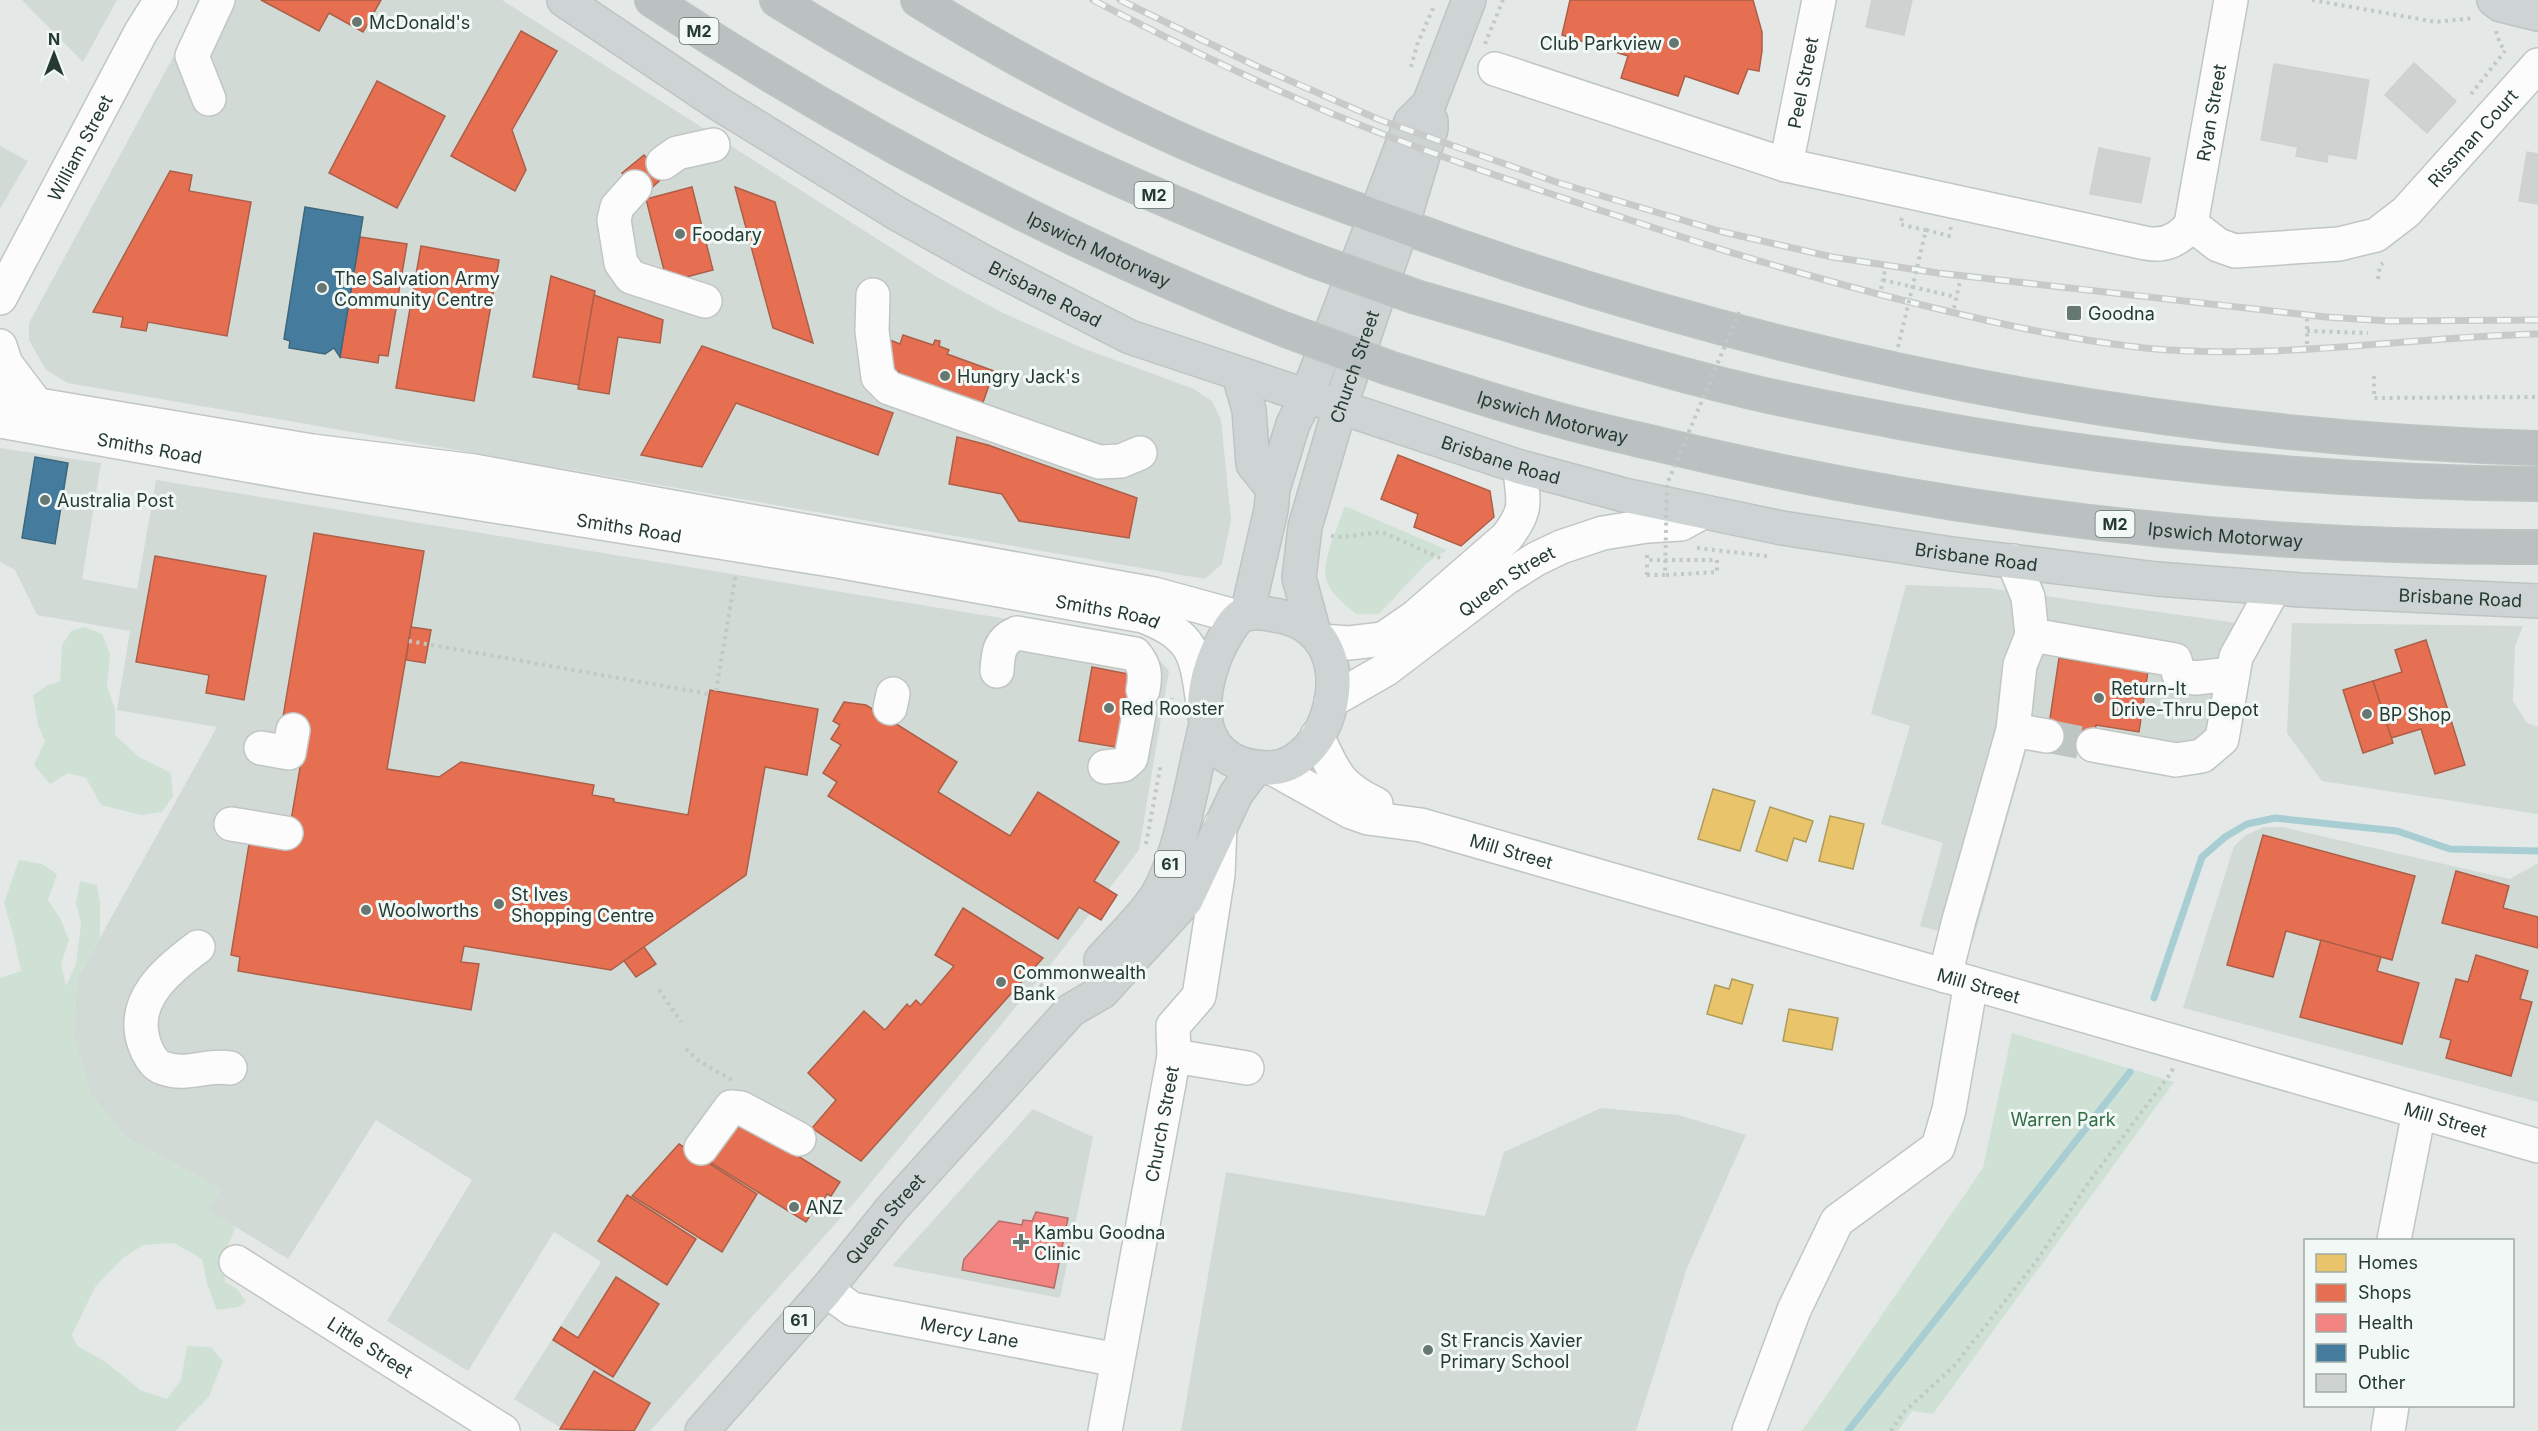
<svg xmlns="http://www.w3.org/2000/svg" width="2538" height="1431" viewBox="0 0 2538 1431" font-family="Inter,sans-serif">
<rect width="100%" height="100%" fill="#e4e9e7"/>
<g fill="#d2dad6">
<polygon points="22,0 117,0 83,62"/>
<polygon points="204,0 502,0 937,277 1003,313 1085,349 1194,389 1212,401 1221,420 1231,520 1222,564 1205,579 68,383 46,370 29,340 29,323"/>
<polygon points="0,146 28,161 0,209"/>
<polygon points="0,448 101,463 82,579 137,589 156,480 1142,641 1169,671 1139,850 1052,963 854,1203 650,1431 566,1431 514,1399 601,1262 554,1232 468,1371 387,1321 472,1180 376,1120 288,1259 208,1210 221,1189 125,1137 90,1093 74,1037 77,979 217,727 117,710 130,631 37,615 15,570 0,562"/>
<polygon points="1906,585 1988,588 2266,627 2243,669 2236,734 2170,769 2037,747 2026,751 1973,941 1920,926 1943,843 1881,824 1910,726 1871,714"/>
<polygon points="2292,623 2523,626 2515,647 2513,701 2527,723 2538,727 2538,814 2322,781 2287,733"/>
<polygon points="2264,827 2282,827 2510,879 2538,863 2538,1102 2183,1008 2234,846 2246,835"/>
<polygon points="1601,1108 1678,1115 1746,1135 1687,1268 1636,1431 1181,1431 1226,1172 1485,1216 1504,1152"/>
<polygon points="1033,1109 1093,1137 1060,1298 892,1266"/>
</g>
<g fill="#cfe1d4">
<path d="M1345,506L1447,550L1427,563L1379,614H1356C1344,604 1331,594 1326,579C1321,563 1339,523 1345,506Z"/>
<polygon points="85,627 102,634 110,654 107,685 115,710 115,735 139,757 171,773 173,796 162,812 141,815 101,805 86,778 68,773 50,784 34,765 45,741 38,725 33,695 48,685 60,681 62,645 71,631"/>
<polygon points="19,860 42,864 57,874 48,900 60,918 69,940 61,964 66,986 76,964 81,924 76,903 80,881 97,885 100,904 100,937 77,979 74,1037 90,1093 125,1137 221,1189 209,1210 236,1227 223,1256 225,1282 237,1289 246,1302 238,1307 217,1310 207,1284 202,1259 174,1243 143,1245 123,1258 95,1287 72,1335 77,1346 106,1362 140,1390 167,1399 181,1380 187,1346 211,1347 223,1361 209,1397 175,1431 0,1431 0,978 21,971 13,934 4,903"/>
<polygon points="2012,1033 2174,1082 1933,1414 1912,1411 1898,1431 1802,1431 1983,1168"/>
</g>
<g fill="#e9c46a" stroke="#ae9b5a" stroke-width="1.5">
<polygon points="1713,789 1755,801 1740,851 1698,839"/>
<polygon points="1770,807 1813,821 1806,842 1794,838 1787,861 1756,851"/>
<polygon points="1830,816 1864,824 1853,869 1819,861"/>
<polygon points="1732,979 1753,985 1742,1024 1707,1014 1715,985 1729,989"/>
<polygon points="1789,1009 1838,1018 1832,1050 1783,1041"/>
</g>
<g fill="#e76f51" stroke="#ac5f48" stroke-width="1.5">
<polygon points="261,0 381,0 363,32 329,13 319,31"/>
<polygon points="1570,0 1753,0 1762,32 1762,51 1759,71 1748,69 1738,94 1685,76 1678,96 1621,78 1628,56 1562,35"/>
<polygon points="521,31 557,51 512,130 526,170 515,191 451,156"/>
<polygon points="377,81 445,116 397,208 329,173"/>
<polygon points="644,155 651,162 670,171 643,196 622,173"/>
<polygon points="170,171 192,175 189,191 251,202 227,336 148,322 146,331 121,327 123,317 93,312"/>
<polygon points="692,187 713,270 667,282 646,199"/>
<polygon points="735,187 775,202 813,343 773,328"/>
<polygon points="360,237 407,244 388,356 379,355 378,363 340,357"/>
<polygon points="421,246 499,260 474,401 396,388"/>
<polygon points="551,276 595,291 579,385 533,377"/>
<polygon points="594,295 663,320 660,343 618,337 609,394 578,389"/>
<polygon points="903,335 933,345 935,340 940,341 939,346 949,350 947,354 994,371 980,411 896,381 899,372 885,367 884,356 890,340 900,344"/>
<polygon points="702,346 893,413 878,455 736,403 702,467 641,455"/>
<polygon points="957,437 988,445 1137,498 1129,538 1019,521 1002,494 949,484"/>
<polygon points="1398,455 1490,491 1494,517 1461,546 1414,527 1418,514 1381,499"/>
<polygon points="314,533 424,551 387,769 439,777 461,762 594,785 592,795 614,799 614,802 688,815 710,690 818,709 807,775 765,767 746,875 611,970 464,946 461,962 479,964 471,1010 238,971 240,957 231,955 250,838 287,844 307,727 282,723"/>
<polygon points="155,556 266,576 244,700 206,693 209,675 136,662"/>
<polygon points="411,627 431,630 425,663 406,660"/>
<polygon points="2426,640 2465,765 2435,774 2421,729 2391,738 2373,681 2402,672 2395,650"/>
<polygon points="2059,658 2148,671 2139,732 2096,725 2092,752 2046,745"/>
<polygon points="1092,667 1139,676 1127,749 1079,741"/>
<polygon points="2373,681 2393,743 2363,753 2343,690"/>
<polygon points="844,702 866,705 957,762 938,792 1010,836 1038,792 1119,842 1094,881 1117,895 1101,920 1079,907 1058,939 828,796 837,782 823,773 841,745 831,739 840,725 833,721"/>
<polygon points="2263,835 2415,876 2392,960 2286,931 2273,977 2227,965"/>
<polygon points="2456,871 2509,886 2503,908 2538,917 2538,948 2442,923"/>
<polygon points="963,908 1043,958 861,1161 812,1128 836,1100 808,1073 864,1011 885,1030 907,1004 910,1007 916,1000 921,1005 954,966 935,955"/>
<polygon points="2321,940 2381,957 2377,971 2419,983 2402,1044 2300,1017"/>
<polygon points="644,947 656,964 636,977 624,961"/>
<polygon points="2476,955 2528,971 2520,999 2532,1002 2511,1076 2446,1058 2451,1040 2440,1037 2456,979 2468,982"/>
<polygon points="736,1118 840,1182 831,1196 827,1194 823,1201 820,1199 806,1222 708,1161"/>
<polygon points="679,1144 757,1194 722,1252 632,1196"/>
<polygon points="627,1195 696,1239 667,1285 598,1241"/>
<polygon points="616,1277 659,1304 613,1377 553,1340 561,1327 578,1338"/>
<polygon points="594,1371 650,1403 634,1431 560,1429"/>
</g>
<polygon fill="#f28482" stroke="#b46e6a" stroke-width="1.5" points="1036,1212 1068,1218 1054,1288 962,1270 964,1259 999,1221 1022,1225 1023,1220 1032,1221"/>
<g fill="#457b9d" stroke="#3b687d" stroke-width="1.5">
<polygon points="305,207 363,217 340,357 334,348 325,354 289,348 290,341 284,339"/>
<polygon points="35,457 68,463 55,544 22,538"/>
</g>
<g fill="none" stroke-linecap="round" stroke-linejoin="round">
<g stroke="#a8ced3" stroke-width="7">
<polyline points="2154,998 2202,857 2225,837 2247,824 2275,818 2397,831 2450,849 2538,851"/>
<polyline points="1848,1431 2130,1072"/>
</g>
</g>
<g fill="#ced2d0" stroke="#cdd2d0" stroke-width="1.5">
<polygon points="1872,0 1912,0 1904,35 1866,27"/>
<polygon points="2414,63 2456,101 2427,133 2385,95"/>
<polygon points="2274,64 2369,80 2356,159 2328,154 2327,162 2296,156 2298,147 2261,140"/>
<polygon points="2099,148 2150,158 2141,203 2090,194"/>
<polygon points="2527,152 2538,154 2538,204 2519,201"/>
</g>
<g fill="none" stroke-linecap="round" stroke-linejoin="round">
<polyline stroke="#bec6c3" stroke-width="33" stroke-dasharray="33 16" stroke-linecap="butt" points="2047,736 2093,745"/>
<g stroke="#c1c6c4" stroke-width="36">
<g id="minor">
<path id="s1" d="M1495,69L1786,165L2145,243C2164,247 2180,240 2191,224L2231,0"/>
<polyline points="209,99 192,56 218,0"/>
<polyline points="663,163 677,153 713,145"/>
<path id="s2" d="M1786,165L1819,0"/>
<polyline points="635,187 617,207 614,220 621,263 631,277 705,301"/>
<path id="s3" d="M2191,224L2218,245L2235,251L2339,244L2376,235L2406,212L2538,65"/>
<polyline points="873,295 872,331 878,377 889,388 1099,462 1121,461 1140,453"/>
<path id="s4" d="M0,298L141,32L161,0"/>
<polyline points="0,346 6,364 37,405"/>
<polyline points="3,399 312,451 474,471 1154,594 1238,617"/>
<path id="s5" d="M0,421L308,476L837,561L1143,616C1194,636 1196,653 1203,704"/>
<polyline points="2013,561 2028,597 2032,635"/>
<path d="M1321,641L1349,643L1383,639L1415,617L1507,537C1530,506 1522,502 1520,467"/>
<path d="M997,671C998,652 999,641 1017,633L1135,654C1145,666 1146,674 1143,690"/>
<path id="s6" d="M1331,701L1385,670L1506,578L1536,559L1561,547L1603,533L1647,526L1681,524L1703,512"/>
<polyline points="890,708 893,694"/>
<polyline points="2013,730 2047,736"/>
<path d="M1317,736C1335,773 1337,785 1376,804"/>
<polyline points="2093,745 2176,760 2202,756 2222,739 2236,657 2274,588"/>
<polyline points="261,748 289,753 293,730"/>
<polyline points="1105,767 1123,765 1131,758 1140,709"/>
<path id="s7" d="M1272,768L1351,812L1368,818L1421,825L2538,1146"/>
<polyline points="231,824 286,833"/>
<path d="M198,947C167,970 130,1000 144,1043C147,1052 154,1066 163,1068C188,1077 205,1064 230,1068"/>
<polyline points="1945,976 1959,920 2013,730 2020,665 2032,635 2175,660 2179,675 2195,678 2232,674"/>
<polyline points="1174,1056 1247,1068"/>
<polyline points="701,1148 731,1107 741,1108 799,1139"/>
<polyline points="2394,1240 2419,1112"/>
<path id="s8" d="M236,1262L503,1431"/>
<path id="s9" d="M826,1290L852,1309L1117,1360"/>
<path id="s10" d="M1105,1431L1174,1056L1173,1026L1199,996L1218,875L1220,826"/>
<polyline points="1749,1431 1794,1310 1837,1221 1938,1147 1949,1110 1971,983"/>
<polyline points="2388,1431 2392,1406"/>
</g>
</g>
<g stroke="#bdc4c2" stroke-width="36">
<g id="major">
<path id="s11" d="M564,0L719,104L896,213L982,261L1130,337L1520,467L1624,495L1782,528L1952,554L2157,579L2301,590L2538,601"/>
<polyline points="2494,0 2501,5 2538,14"/>
<polyline points="1239,375 1249,410 1253,464 1273,489"/>
<path d="M1263,613C1274,615 1284,616 1294,620C1364,647 1330,768 1269,768C1193,767 1195,698 1220,646C1225,637 1232,622 1241,616C1247,612 1256,613 1263,613Z"/>
<polyline points="1247,614 1271,510 1273,489 1293,424 1307,396 1411,122 1429,104 1469,0"/>
<path id="s12" d="M1314,633L1299,578L1305,527L1340,407L1402,226L1431,129V121"/>
<path d="M1101,960C1118,941 1142,918 1156,897C1182,855 1193,774 1206,725"/>
<path id="s13" d="M702,1431L826,1290L893,1207L1071,1010L1102,992L1186,900L1236,794L1256,767"/>
</g>
</g>
<g stroke="#bdc4c2" stroke-width="36">
<g id="highway">
<path id="s14" d="M652,0C851,131 1064,243 1286,330"/>
<path d="M777,0C947,106 1128,187 1313,260"/>
<path d="M918,0C995,48 1076,92 1158,130C1233,165 1311,193 1388,221C1758,358 2144,437 2538,448"/>
<path d="M1416,297C1521,327 1625,361 1731,387C1790,402 1851,413 1911,424C2118,463 2327,482 2538,484"/>
<path id="s15" d="M1389,368C1444,385 1497,403 1552,418C1590,429 1628,437 1666,446C1950,514 2245,549 2538,547"/>
</g>
</g>
<g stroke="#c1c9c5" stroke-width="4" stroke-dasharray="3 4.5" stroke-linecap="butt">
<polyline points="2312,0 2436,22 2474,18"/>
<polyline points="2496,31 2500,44 2506,51"/>
<polyline points="1485,44 1503,0"/>
<polyline points="1411,67 1417,45 1435,4"/>
<polyline points="2471,94 2505,51"/>
<polyline points="1902,218 1900,224 1911,227"/>
<polyline points="1926,230 1949,236 1951,227"/>
<polyline points="2378,279 2380,266 2383,263"/>
<polyline points="1883,280 1956,297"/>
<polyline points="1881,289 1885,270"/>
<polyline points="1954,308 1960,281"/>
<polyline points="2307,331 2368,333"/>
<polyline points="2307,344 2307,319"/>
<polyline points="2374,376 2374,398 2538,397"/>
<polyline points="1331,536 1342,537 1382,532 1440,558"/>
<polyline points="1697,548 1767,556"/>
<polyline points="1647,555 1647,560 1717,560 1717,572 1665,575"/>
<polyline points="1647,575 1647,560"/>
<polyline points="409,641 709,694"/>
<polyline points="716,691 736,573"/>
<polyline points="1170,714 1172,698"/>
<polyline points="1146,844 1161,763"/>
<polyline points="1029,974 1050,993"/>
<polyline points="659,990 681,1022"/>
<polyline points="686,1049 699,1061 732,1080"/>
<polyline points="1891,1431 1903,1413 1954,1366 2035,1263 2091,1179 2171,1073 2173,1068"/>
</g>
<use href="#minor" stroke="#fbfcfb" stroke-width="33"/>
<use href="#major" stroke="#ced4d3" stroke-width="33"/>
<use href="#highway" stroke="#bbc1c0" stroke-width="33"/>
<g stroke="#c7cac9" stroke-width="7">
<g id="rail">
<path d="M1093,0C1185,48 1278,93 1375,131C1461,165 1551,194 1639,223C1732,254 1827,282 1922,305C1995,323 2070,340 2145,348C2276,361 2407,337 2538,334"/>
<polyline points="1120,0 1254,65 1380,120 1559,183 1719,231 1832,257 1938,273 2326,317 2389,321 2538,320"/>
</g>
</g>
<use href="#rail" stroke="#f2f8f5" stroke-width="4.5" stroke-dasharray="14" stroke-linecap="butt"/>
<g stroke="#bdc4c2" stroke-width="36" stroke-linecap="butt">
<g id="highway-bridge">
<polyline points="1313,260 1416,297"/>
<polyline points="1286,330 1389,368"/>
</g>
</g>
<g stroke="#c1c9c5" stroke-width="4" stroke-dasharray="3 4.5" stroke-linecap="butt">
<polyline points="1898,347 1926,230 1911,227"/>
<polyline points="1647,575 1665,575 1667,484 1740,310"/>
</g>
<use href="#highway-bridge" stroke="#bbc1c0" stroke-width="33"/>
</g>
<g fill="#677772" stroke="#f2f8f5" stroke-width="2">
<circle cx="357" cy="22" r="6"/>
<circle cx="1674" cy="43" r="6"/>
<circle cx="680" cy="234" r="6"/>
<circle cx="322" cy="288" r="6"/>
<rect x="2066" y="305" width="16" height="16" rx="3"/>
<circle cx="945" cy="376" r="6"/>
<circle cx="45" cy="500" r="6"/>
<circle cx="2099" cy="698" r="6"/>
<circle cx="1109" cy="708" r="6"/>
<circle cx="2367" cy="714" r="6"/>
<circle cx="499" cy="904" r="6"/>
<circle cx="366" cy="910" r="6"/>
<circle cx="1001" cy="982" r="6"/>
<circle cx="794" cy="1207" r="6"/>
<path d="M1018 1233h6v6h6v6h-6v6h-6v-6h-6v-6h6z"/>
<circle cx="1428" cy="1350" r="6"/>
</g>
<g text-anchor="middle" dominant-baseline="central" stroke-width="6" stroke-linejoin="round" paint-order="stroke">
<g fill="#f2f8f5" stroke="#62736d" stroke-width="1.5">
<rect x="679.5" y="18" width="39" height="26" rx="4.5"/>
<rect x="1134.5" y="182" width="39" height="26" rx="4.5"/>
<rect x="2095.5" y="511" width="39" height="26" rx="4.5"/>
<rect x="1155" y="851" width="30" height="26" rx="4.5"/>
<rect x="784" y="1307" width="30" height="26" rx="4.5"/>
</g>
<g font-size="16" font-weight="bold" fill="#243a33">
<text x="699" y="31">M2</text>
<text x="1154" y="195">M2</text>
<text x="2115" y="524">M2</text>
<text x="1170" y="864">61</text>
<text x="799" y="1320">61</text>
</g>
<g font-size="18" fill="#243a33" stroke="#f2f8f5" text-anchor="start">
<text x="369" y="22">McDonald's</text>
<text x="1662" y="43" text-anchor="end">Club Parkview</text>
<text x="692" y="234">Foodary</text>
<text x="334" y="278">The Salvation Army<tspan x="334" dy="21">Community Centre</tspan></text>
<text x="2088" y="313">Goodna</text>
<text x="957" y="376">Hungry Jack's</text>
<text x="57" y="500">Australia Post</text>
<text x="2111" y="688">Return-It<tspan x="2111" dy="21">Drive-Thru Depot</tspan></text>
<text x="1121" y="708">Red Rooster</text>
<text x="2379" y="714">BP Shop</text>
<text x="511" y="894">St Ives<tspan x="511" dy="21">Shopping Centre</tspan></text>
<text x="378" y="910">Woolworths</text>
<text x="1013" y="972">Commonwealth<tspan x="1013" dy="21">Bank</tspan></text>
<text x="806" y="1207">ANZ</text>
<text x="1034" y="1232">Kambu Goodna<tspan x="1034" dy="21">Clinic</tspan></text>
<text x="1440" y="1340">St Francis Xavier<tspan x="1440" dy="21">Primary School</tspan></text>
</g>
<g font-size="18" fill="#243a33" stroke="#f2f8f5">
<text stroke="none"><textPath href="#s2" startOffset="84">Peel Street</textPath></text>
<text stroke="none"><textPath href="#s1" startOffset="840">Ryan Street</textPath></text>
<text stroke="none"><textPath href="#s3" startOffset="332">Rissman Court</textPath></text>
<text stroke="none"><textPath href="#s4" startOffset="170">William Street</textPath></text>
<text stroke="none"><textPath href="#s14" startOffset="512">Ipswich Motorway</textPath></text>
<text stroke="none"><textPath href="#s11" startOffset="564">Brisbane Road</textPath></text>
<text stroke="none"><textPath href="#s12" startOffset="276">Church Street</textPath></text>
<text stroke="none"><textPath href="#s15" startOffset="171">Ipswich Motorway</textPath></text>
<text stroke="none"><textPath href="#s5" startOffset="152">Smiths Road</textPath></text>
<text stroke="none"><textPath href="#s11" startOffset="1050">Brisbane Road</textPath></text>
<text stroke="none"><textPath href="#s5" startOffset="638">Smiths Road</textPath></text>
<text stroke="none"><textPath href="#s15" startOffset="855">Ipswich Motorway</textPath></text>
<text stroke="none"><textPath href="#s11" startOffset="1536">Brisbane Road</textPath></text>
<text stroke="none"><textPath href="#s6" startOffset="213">Queen Street</textPath></text>
<text stroke="none"><textPath href="#s11" startOffset="2022">Brisbane Road</textPath></text>
<text stroke="none"><textPath href="#s5" startOffset="1124">Smiths Road</textPath></text>
<text stroke="none"><textPath href="#s7" startOffset="256">Mill Street</textPath></text>
<text stroke="none"><textPath href="#s7" startOffset="742">Mill Street</textPath></text>
<text stroke="none"><textPath href="#s7" startOffset="1228">Mill Street</textPath></text>
<text stroke="none"><textPath href="#s10" startOffset="312">Church Street</textPath></text>
<text stroke="none"><textPath href="#s13" startOffset="280">Queen Street</textPath></text>
<text stroke="none"><textPath href="#s9" startOffset="152">Mercy Lane</textPath></text>
<text stroke="none"><textPath href="#s8" startOffset="159">Little Street</textPath></text>
</g>
<g font-size="18" fill="#316d47" stroke="#f2f8f5">
<text x="2063" y="1119">Warren Park</text>
</g>
</g>
<rect x="2304" y="1239" width="210" height="168" fill="#f2f8f5" stroke="#a0aca7" stroke-width="1.5"/>
<rect x="2316" y="1254" width="30" height="18" fill="#e9c46a" stroke="#a0aca7" stroke-width="1.5"/>
<text x="2358" y="1269" font-size="18" fill="#243a33">Homes</text>
<rect x="2316" y="1284" width="30" height="18" fill="#e76f51" stroke="#a0aca7" stroke-width="1.5"/>
<text x="2358" y="1299" font-size="18" fill="#243a33">Shops</text>
<rect x="2316" y="1314" width="30" height="18" fill="#f28482" stroke="#a0aca7" stroke-width="1.5"/>
<text x="2358" y="1329" font-size="18" fill="#243a33">Health</text>
<rect x="2316" y="1344" width="30" height="18" fill="#457b9d" stroke="#a0aca7" stroke-width="1.5"/>
<text x="2358" y="1359" font-size="18" fill="#243a33">Public</text>
<rect x="2316" y="1374" width="30" height="18" fill="#ced2d0" stroke="#a0aca7" stroke-width="1.5"/>
<text x="2358" y="1389" font-size="18" fill="#243a33">Other</text>
<g transform="translate(54 54)" stroke="#f2f8f5" stroke-width="4.5" paint-order="stroke">
<path d="M0-4.5L10 22L0 15L-10 22Z" fill="#243a33"/>
<text y="-9" font-size="16" font-weight="bold" text-anchor="middle" fill="#243a33">N</text>
</g>
</svg>
